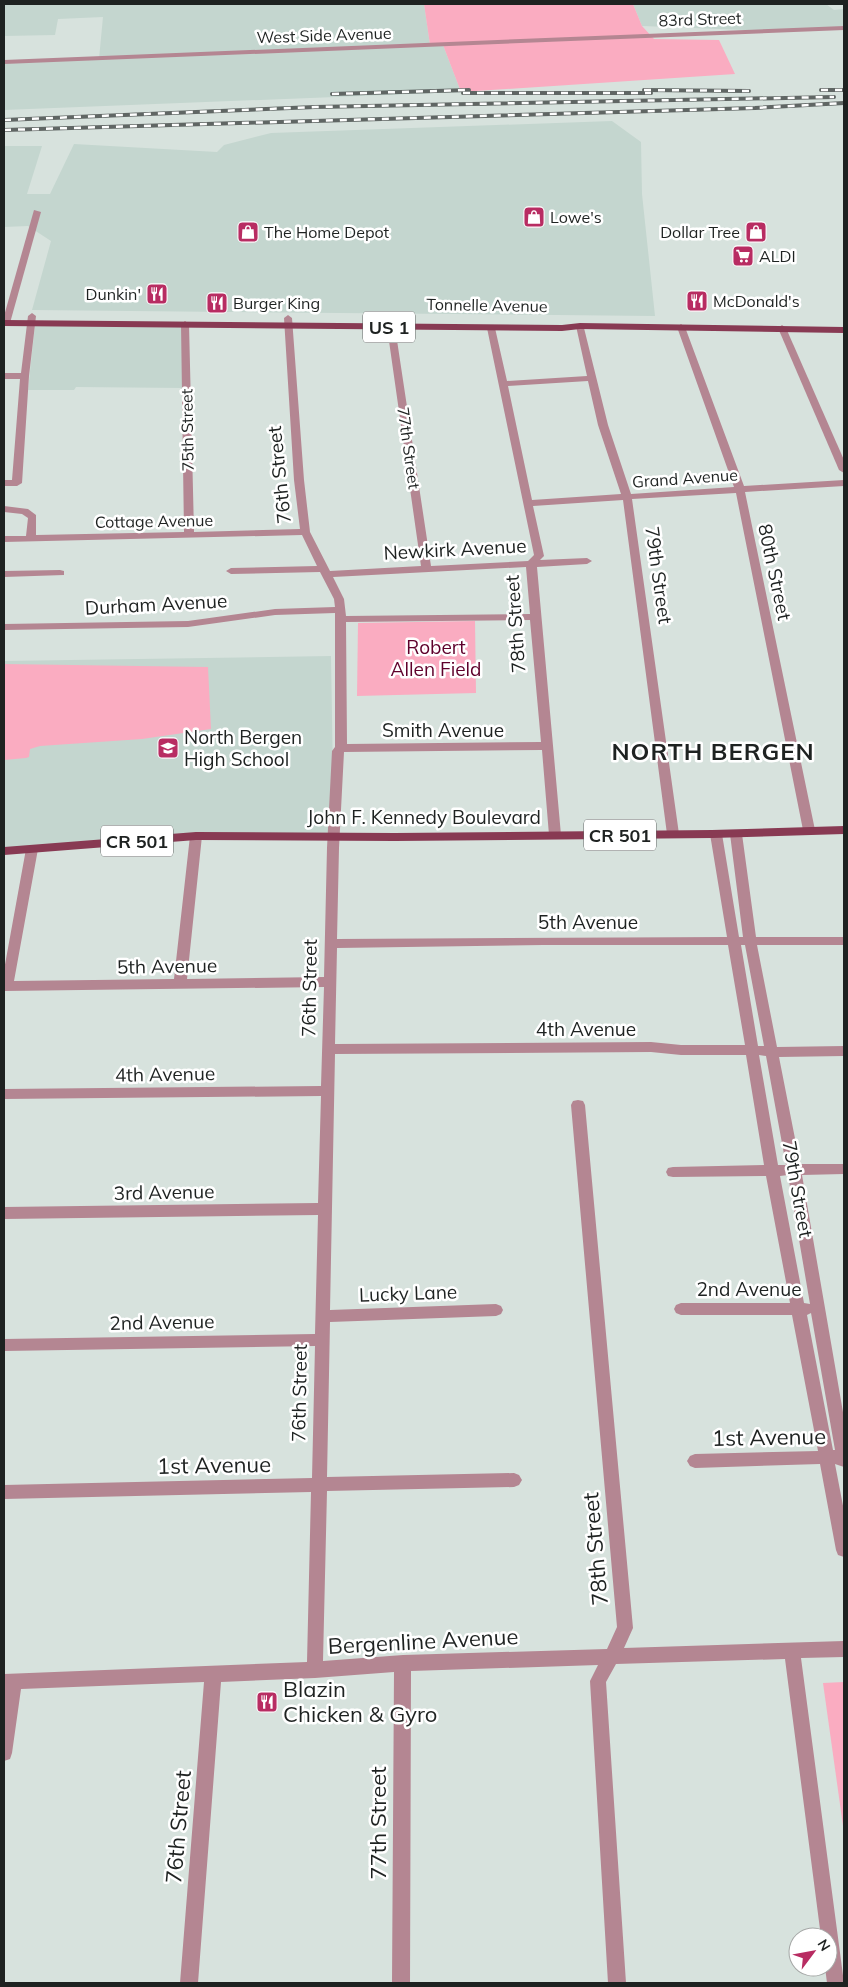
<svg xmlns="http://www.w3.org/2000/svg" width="848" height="1987" viewBox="0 0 848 1987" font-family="Mulish,sans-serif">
<rect width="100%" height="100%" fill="#d7e2dd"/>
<g fill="#c4d6cf">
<polygon points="4,4 424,4 430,45 443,45 461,92 4,110 4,63 99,59 103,17 58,19 55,35 4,36"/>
<polygon points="633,4 826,4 834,10 844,9 844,28 770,31 642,26"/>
<polygon points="612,121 641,142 642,194 655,316 32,310 51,241 28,226 4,227 4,146 42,146 27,194 50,194 74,144 217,152 224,145 271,133"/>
<polygon points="35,325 182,326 184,388 76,387 74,390 28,390"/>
<polygon points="331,656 334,837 196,836 4,851 4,661"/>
</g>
<g fill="#faacc1">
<polygon points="424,4 633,4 642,26 654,39 719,40 735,74 461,92 443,45 430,45"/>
<polygon points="475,621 476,693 357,696 358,623"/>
<polygon points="4,664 208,667 211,729 142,739 40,746 30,749 29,757 26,758 4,760"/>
<polygon points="844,1682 844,1833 823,1683"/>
</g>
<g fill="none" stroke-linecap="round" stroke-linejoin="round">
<g fill="#b48692" fill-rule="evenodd">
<polygon points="844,26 844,30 4,64 4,60"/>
<polygon points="34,210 41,212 10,323 4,325 4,316"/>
<polygon points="32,313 36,316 29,376 22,483 17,486 4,486 4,480 12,480 20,379 4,379 4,373 21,373 28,316"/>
<path d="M288,315L292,318L304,480L310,532L330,571L421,566L387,327L391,324L395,327L431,566L528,561L534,555L487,328L491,325L495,328L507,381L587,376L576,326L583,324L608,425L631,494L734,487L677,327L681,324L685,327L744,486L844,480V486L745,492L815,830L813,833L809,834L803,830L736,493L632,499L679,834L673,838L667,834L623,500L533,506L544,556L540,560L587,558L592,561L587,564L537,567L561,835L555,839L549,835L542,750L344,752L339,848L337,939L727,937L710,834L716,830L722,834L739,937H743L730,834L736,830L742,834L756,937H844V945H757L777,1047L844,1046V1056L779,1057L800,1164H844V1174L802,1175L844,1418V1467L835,1464L844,1511V1557L838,1555L836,1550L820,1464L695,1468L690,1466L687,1461L690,1456L695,1454L818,1451L792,1315H681L676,1313L674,1309L676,1305L681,1303H790L766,1176L673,1177L668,1176L666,1172L668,1168L673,1167L764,1165L746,1055H681L651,1052L335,1054L330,1310L496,1304L501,1306L503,1310L501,1314L496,1316L330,1322L327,1477L514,1473L519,1475L522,1480L519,1485L514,1487L327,1491L323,1661L403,1655L607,1649L617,1627L571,1105L573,1101L578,1100L583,1101L585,1105L633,1628L624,1648L844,1641V1657L801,1658L844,1983H827L825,1967H828V1937H821L785,1659L616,1664L606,1682L626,1983H608L590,1681L598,1665L411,1671L410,1983H392L394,1672L315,1678L221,1682L198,1983H180L204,1682L21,1689L12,1753L10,1759L4,1761V1674L307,1662L311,1492L4,1499V1485L312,1478L315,1346L4,1351V1339L315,1334L318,1215L4,1219V1207L318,1203L321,1096L4,1099V1089L321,1086L324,987L4,991V970L26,849L32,845L38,849L14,981L174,979L190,836L196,832L202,836L187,979L324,977L327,848L332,751L335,747V613L275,615L188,627L4,630V624L188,621L275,609L335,607L334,599L320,572L231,574L226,571L231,568L317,566L302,535L4,542V536H26L28,518L22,514L4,512V506L28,509L36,515V535L184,532L181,324L185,321L189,324L194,532L300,529L294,480L284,318ZM588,381L598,425L621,494L532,500L508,386ZM526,567L530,614L346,616L344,599L333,577ZM530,620L541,742L347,744L346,622ZM543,945H728L745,1045H681L651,1042L335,1044L337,948ZM741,945H745L764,1046H758ZM759,1055L766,1056L786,1165H778ZM788,1175L810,1304L804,1303L780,1176ZM811,1313L835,1450H833L807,1315Z"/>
<polygon points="782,325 786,328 844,460 844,473 839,470 778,328"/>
<polygon points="60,570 64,571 64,575 4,577 4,571"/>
</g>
<g fill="#883a53" fill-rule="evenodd">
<polygon points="4,320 562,325 580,323 844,327 844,333 580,329 562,331 4,326"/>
<polygon points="844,826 844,834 712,838 395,841 196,840 4,855 4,847 196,832 395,833 712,830"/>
</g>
<g stroke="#606664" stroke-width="4">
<g id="rail">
<polyline points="644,90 749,91"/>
<polyline points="821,90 844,90"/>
<polyline points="463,93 651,93"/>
<polyline points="332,94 469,90"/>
<polyline points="4,120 315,107 834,97"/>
<polyline points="4,130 755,108 844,103"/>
</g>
</g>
<use href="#rail" stroke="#fff" stroke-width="2.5" stroke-dasharray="7" stroke-linecap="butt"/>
</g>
<defs>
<g id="shop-square" transform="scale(1.125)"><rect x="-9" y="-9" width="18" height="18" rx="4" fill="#b82c62" stroke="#fff"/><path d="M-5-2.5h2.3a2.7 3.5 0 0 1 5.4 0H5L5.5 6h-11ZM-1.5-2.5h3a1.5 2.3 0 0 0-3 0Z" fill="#fff"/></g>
<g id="supermarket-square" transform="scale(1.125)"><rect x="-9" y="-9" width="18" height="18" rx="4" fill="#b82c62" stroke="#fff"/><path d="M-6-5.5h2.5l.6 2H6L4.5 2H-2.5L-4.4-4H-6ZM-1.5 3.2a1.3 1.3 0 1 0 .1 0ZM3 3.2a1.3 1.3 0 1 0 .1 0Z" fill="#fff"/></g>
<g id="restaurant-square" transform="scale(1.125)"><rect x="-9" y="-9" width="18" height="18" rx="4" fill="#b82c62" stroke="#fff"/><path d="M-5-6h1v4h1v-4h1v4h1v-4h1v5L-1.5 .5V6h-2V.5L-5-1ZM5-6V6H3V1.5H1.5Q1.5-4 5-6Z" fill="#fff"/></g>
<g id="school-square" transform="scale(1.125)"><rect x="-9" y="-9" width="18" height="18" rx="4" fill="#b82c62" stroke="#fff"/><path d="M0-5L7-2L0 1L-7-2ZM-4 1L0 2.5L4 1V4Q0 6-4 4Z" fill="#fff"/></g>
</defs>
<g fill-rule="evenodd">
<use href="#shop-square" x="534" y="217"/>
<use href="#shop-square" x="248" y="232"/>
<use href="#shop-square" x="756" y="232"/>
<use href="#supermarket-square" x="743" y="256"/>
<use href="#restaurant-square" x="157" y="294"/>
<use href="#restaurant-square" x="697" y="301"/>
<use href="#restaurant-square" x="217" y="303"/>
<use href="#school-square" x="168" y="748"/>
<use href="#restaurant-square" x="267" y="1702"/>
</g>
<g text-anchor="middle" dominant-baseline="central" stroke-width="5" stroke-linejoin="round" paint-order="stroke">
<g font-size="16" fill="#1e2221" stroke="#fff">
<text transform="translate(700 19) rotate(-2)">83rd Street</text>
<text transform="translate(324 35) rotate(-2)">West Side Avenue</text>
<text transform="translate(487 305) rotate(1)">Tonnelle Avenue</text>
<text transform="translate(187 430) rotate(-91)">75th Street</text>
<text transform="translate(409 448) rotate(82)">77th Street</text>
<text transform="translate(685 478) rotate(-4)">Grand Avenue</text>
<text transform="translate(154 521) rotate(-1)">Cottage Avenue</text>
</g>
<g font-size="16" fill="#1e2221" stroke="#fff" text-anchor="start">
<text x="550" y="217">Lowe's</text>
<text x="264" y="232">The Home Depot</text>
<text x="740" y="232" text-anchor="end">Dollar Tree</text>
<text x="759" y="256">ALDI</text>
<text x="141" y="294" text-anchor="end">Dunkin'</text>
<text x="713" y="301">McDonald's</text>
<text x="233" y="303">Burger King</text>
</g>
<g fill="#fff" stroke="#626464" stroke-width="1">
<rect x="363" y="311.5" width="52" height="31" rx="4"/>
<rect x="584" y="819.5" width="72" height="31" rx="4"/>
<rect x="101" y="825.5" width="72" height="31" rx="4"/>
</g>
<g font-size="18" font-weight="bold" fill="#1e2221">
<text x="389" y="327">US 1</text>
<text x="620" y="835">CR 501</text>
<text x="137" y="841">CR 501</text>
</g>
<g font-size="19" fill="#1e2221" stroke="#fff">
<text transform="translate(279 475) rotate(-96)">76th Street</text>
<text transform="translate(455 549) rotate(-3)">Newkirk Avenue</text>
<text transform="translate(775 572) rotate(78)">80th Street</text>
<text transform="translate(659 575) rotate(82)">79th Street</text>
<text transform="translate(156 604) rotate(-3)">Durham Avenue</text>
<text transform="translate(515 624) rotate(-94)">78th Street</text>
<text x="443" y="730">Smith Avenue</text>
<text x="424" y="817">John F. Kennedy Boulevard</text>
<text x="588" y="922">5th Avenue</text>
<text transform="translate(167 966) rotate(-1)">5th Avenue</text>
<text transform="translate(309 988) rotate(-89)">76th Street</text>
<text x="586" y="1029">4th Avenue</text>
<text transform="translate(165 1074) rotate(-1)">4th Avenue</text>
<text transform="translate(798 1189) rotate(80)">79th Street</text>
<text transform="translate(164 1192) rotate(-1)">3rd Avenue</text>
<text x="749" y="1289">2nd Avenue</text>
<text transform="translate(408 1293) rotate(-2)">Lucky Lane</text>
<text transform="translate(162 1322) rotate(-1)">2nd Avenue</text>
<text transform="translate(299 1393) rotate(-89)">76th Street</text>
</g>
<g font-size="19" fill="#5e002b" stroke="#fff">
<text x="436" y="647">Robert<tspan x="436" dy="22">Allen Field</tspan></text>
</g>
<g font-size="19" fill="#1e2221" stroke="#fff" text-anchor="start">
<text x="184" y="737">North Bergen<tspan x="184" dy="22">High School</tspan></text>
</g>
<g font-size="22" fill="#1e2221" stroke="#fff">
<text transform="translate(769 1437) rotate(-1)">1st Avenue</text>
<text transform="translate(214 1465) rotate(-1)">1st Avenue</text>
<text transform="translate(595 1549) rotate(-95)">78th Street</text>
<text transform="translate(423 1641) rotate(-3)">Bergenline Avenue</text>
<text transform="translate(378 1823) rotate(-90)">77th Street</text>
<text transform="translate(178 1827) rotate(-85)">76th Street</text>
</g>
<g font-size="22" fill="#1e2221" stroke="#fff" text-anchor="start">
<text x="283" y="1689">Blazin<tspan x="283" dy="25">Chicken &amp; Gyro</tspan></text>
</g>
<g font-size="24" font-weight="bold" letter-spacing="1" fill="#1e2221" stroke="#fff">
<text x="713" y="751">NORTH BERGEN</text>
</g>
</g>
<rect width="848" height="1987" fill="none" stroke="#1e2221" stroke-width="10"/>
<g transform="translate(813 1952) rotate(58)"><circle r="24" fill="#ffffff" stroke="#a5a7a6"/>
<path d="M0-4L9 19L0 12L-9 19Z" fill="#b82c62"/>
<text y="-8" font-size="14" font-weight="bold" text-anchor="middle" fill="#1e2221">N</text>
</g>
</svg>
